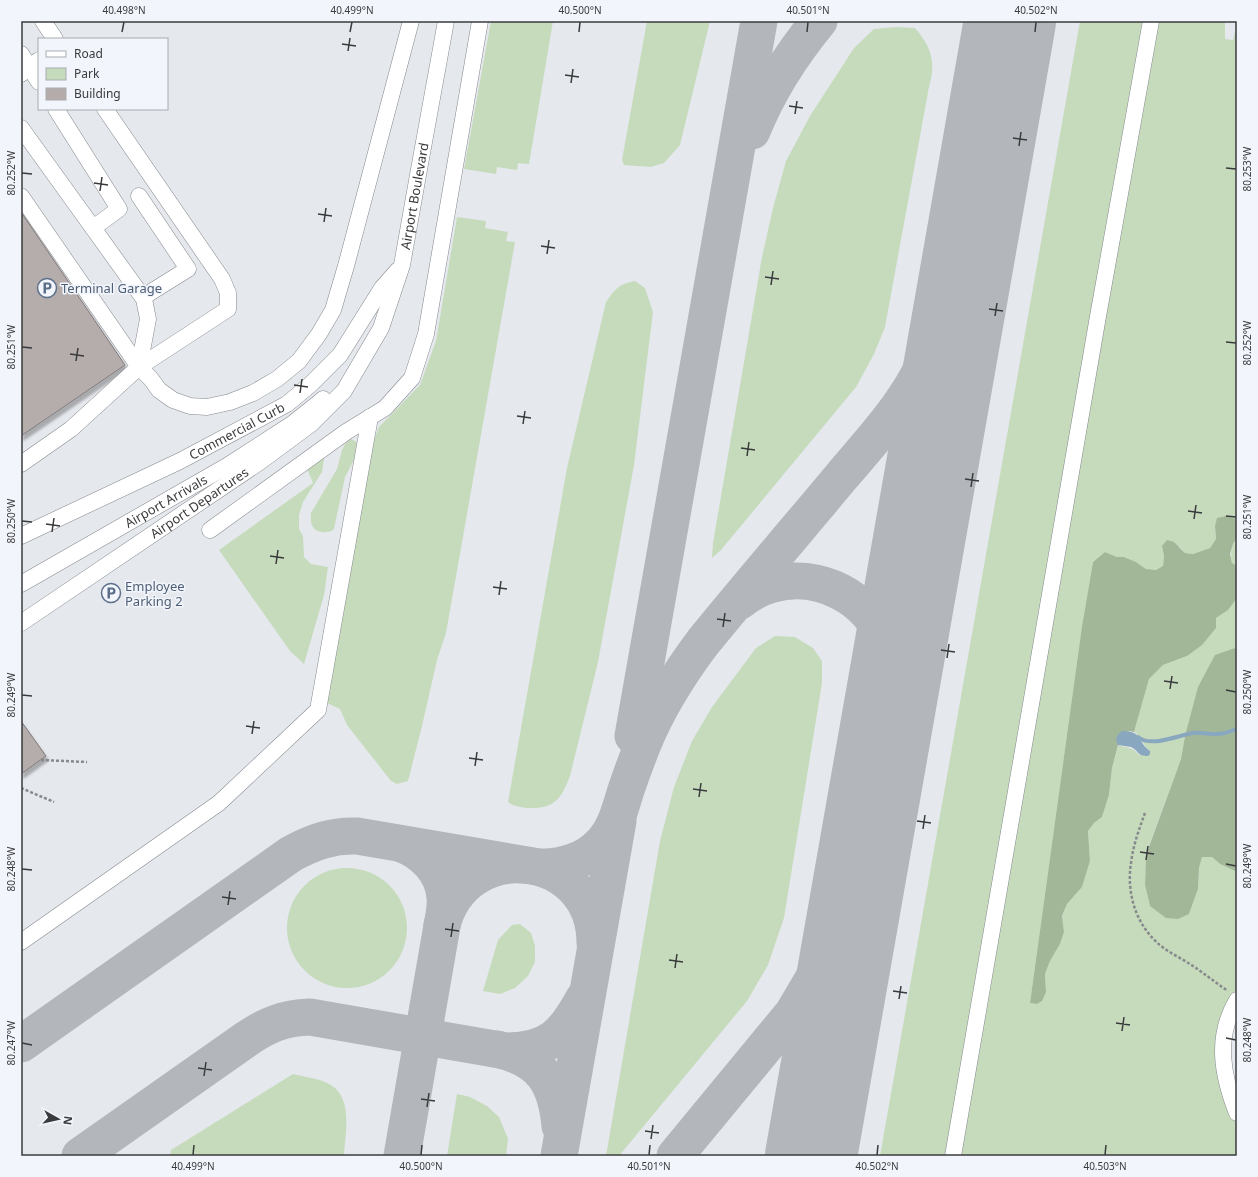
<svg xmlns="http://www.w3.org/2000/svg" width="1258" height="1177" viewBox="0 0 1258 1177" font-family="'Noto Sans',sans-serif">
<defs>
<filter id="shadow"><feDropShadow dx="2.5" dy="4.5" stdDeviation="1" flood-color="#0004"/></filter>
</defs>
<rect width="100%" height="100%" fill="#e5e8ed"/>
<g fill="#c6dbbc">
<polygon points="491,21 553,21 529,164 518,163 517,170 497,167 496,174 464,169"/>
<polygon points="647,21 710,21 680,145 664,163 651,167 624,165 622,160"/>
<polygon points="1080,21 1148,21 949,1156 880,1156"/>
<path d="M1155,21H1225V39L1233,40L1237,24V519L1226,516L1215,526L1216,539L1210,548L1193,554L1185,553L1180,547L1162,546L1164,556L1163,566L1156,570L1146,569L1136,562L1124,557H1117L1105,552L1093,562L1082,626L1030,1003L1037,1004L1046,992L1045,974L1050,961L1060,944L1064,932L1062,917L1067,904L1082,887L1090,861L1088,831L1094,823L1102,817L1109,795L1112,768L1118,745C1127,748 1133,747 1139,755L1150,751C1143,746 1142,737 1134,732L1149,679L1163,665L1187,656L1216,618L1227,610L1237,598V650L1235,648L1185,736L1181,759L1146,854L1145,885L1150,906L1189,914L1198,889L1199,868L1202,857H1212L1220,864L1237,872V992L1229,1005L1230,1107L1237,1126V1156H957Z"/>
<path d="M896,27L915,28C932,48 936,62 929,87L885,327L874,354L856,387L721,550L712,558L713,543L762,257L773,208L786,161L810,116L854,48L874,29Z"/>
<polygon points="457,217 486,221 485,228 508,232 506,241 515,242 446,633 437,660 422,726 408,781 397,784 391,781 347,725 340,709 327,703 368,456 379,427 420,385 436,341"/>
<path d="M635,281L645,288L653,312L634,465L598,662L570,776C561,799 555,809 528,808C520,807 515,807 508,802L567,468L606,302C615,289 619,284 635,281Z"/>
<path d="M351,439L357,442L354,460L345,477L334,529C329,534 316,533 313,527C310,523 311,517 311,513L337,469L342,450L345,444Z"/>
<polygon points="323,456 324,459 322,472 303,502 299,515 299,529 303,536 304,557 311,564 328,567 324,595 304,664 290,651 219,550 313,483 307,469"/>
<path d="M1237,537V566L1236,567L1232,564C1230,553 1231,546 1237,537Z"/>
<polygon points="775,636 795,637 813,648 822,661 822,683 784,918 768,965 747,1001 619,1156 606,1156 660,841 674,787 692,741 712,707 756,648"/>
<circle cx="347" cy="928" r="60"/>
<polygon points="520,924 531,933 535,946 535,962 528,976 515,988 500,994 483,991 498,940 512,925"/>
<path d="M293,1074C305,1077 318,1078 329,1084C354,1097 345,1133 344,1156H170L171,1150Z"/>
<polygon points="457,1094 470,1097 487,1106 499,1117 508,1139 506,1156 447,1156"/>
</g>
<g fill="#a2b798">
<polygon points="1226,516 1237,519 1237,537 1233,544 1230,554 1232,563 1237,566 1237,598 1228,610 1216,618 1216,628 1202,645 1187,656 1163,665 1149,679 1134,732 1130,731 1117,736 1118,745 1112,768 1109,795 1102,817 1094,823 1088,831 1090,861 1082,887 1067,904 1062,916 1064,932 1060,944 1050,961 1045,974 1046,992 1042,1001 1037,1004 1030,1003 1082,626 1093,562 1105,552 1117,557 1124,557 1136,562 1146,569 1156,570 1163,566 1164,556 1162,546 1167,540 1174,542 1185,553 1193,554 1210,548 1216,539 1215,526 1217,518"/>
<polygon points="1235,648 1237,650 1237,872 1220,864 1212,857 1202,857 1199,868 1198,889 1189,914 1178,919 1166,918 1150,906 1145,885 1146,855 1181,759 1185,736 1198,687 1215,655"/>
</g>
<path fill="#89a8c0" d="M1122,731C1143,731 1137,742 1150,751V754L1148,756C1137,756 1139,751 1131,747C1127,746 1122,746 1118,745C1115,738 1116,736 1122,731Z"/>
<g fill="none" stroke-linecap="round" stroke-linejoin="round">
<path stroke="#89a8c0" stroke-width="4" d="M1138,737C1151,748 1179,735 1193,733C1204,732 1215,736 1225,733C1229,732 1233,730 1237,729"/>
<g stroke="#b3b6ba" stroke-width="37">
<path d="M752,131C768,91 791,55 819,21"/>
<polyline points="980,193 1003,21"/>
<path d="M740,601C750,593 761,587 773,584C818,572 870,597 885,643C895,672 888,704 885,733"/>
<polyline points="633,736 759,21"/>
<path d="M402,844C424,852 443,872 445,897C446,907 444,916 442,926L402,1156"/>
<path d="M442,925C465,835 595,850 595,943"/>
<path d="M21,1044L291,854C313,842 333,835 357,836L539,867C562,868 587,860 602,843C616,828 620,809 626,790C631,775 637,759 643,744C658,707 679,674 703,642C748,587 795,532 841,477C868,445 898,413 918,376C949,320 964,260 979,199"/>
<path d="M497,1049C542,1060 556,1082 560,1126"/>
<path d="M80,1156L245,1040C267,1025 283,1018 310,1017L506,1051C549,1051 564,1035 584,998"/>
<polyline points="559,1156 618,821"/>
<polyline points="675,1156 793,1013 819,969 835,936 853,885 875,794"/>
</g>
<polyline stroke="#b3b6ba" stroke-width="92" points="811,1156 1010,21"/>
</g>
<g fill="#b4adac" stroke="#807979" filter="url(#shadow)">
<polygon points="21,212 125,365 21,436"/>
<polygon points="21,721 46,756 21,774"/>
</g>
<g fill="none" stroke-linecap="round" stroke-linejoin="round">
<g stroke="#85888d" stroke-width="17">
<g id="minor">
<polyline points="43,21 55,39"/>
<polyline points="21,54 29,67 21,74"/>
<polyline points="39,60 29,67 39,82"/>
<polyline points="56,109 119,209 93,228 144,299 148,319 139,367"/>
<polyline points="21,128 93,228"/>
<polyline points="21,196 139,367 151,379 159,390 173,400 190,406 207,407 230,402 253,393 277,379 299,361 319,334 333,310 346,266 411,21"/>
<polyline points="139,196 188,269 143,297"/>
<polyline points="21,464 71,429 139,367 228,309 228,293 222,279 105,109"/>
<polyline points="210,530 346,432 385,408 412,378 426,334 480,21"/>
<path id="s1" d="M21,536L180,461L287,404L311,384L340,355L382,288L398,270"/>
<path id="s2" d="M21,584L227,466L292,424L316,405L323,399"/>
<path id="s3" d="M21,623L261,461L311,424L344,391L381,328L402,265L418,175L446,21"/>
<polyline points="21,942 219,803 318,710 370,417"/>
<path d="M1237,1000C1215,1037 1222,1075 1237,1113"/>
<polyline points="953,1156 1097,322 1151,21"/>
</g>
</g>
<g stroke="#87898d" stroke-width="2.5" stroke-dasharray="3 2" stroke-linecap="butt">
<polyline points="41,760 87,762"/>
<polyline points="21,788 54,802"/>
<path d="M1145,813C1139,829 1133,846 1131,863C1126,895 1137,929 1165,949C1174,955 1184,960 1193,966C1205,974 1216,983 1228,991"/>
</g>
<use href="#minor" stroke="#fff" stroke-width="16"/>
</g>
<path fill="none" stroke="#3a3b3d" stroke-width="1.5" d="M122,32L124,22M350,32L352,22M579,32L580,22M807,32L808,22M1035,32L1036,22M342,44L356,46M348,51L350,38M565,75L579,77M571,83L573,69M789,106L803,108M795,114L797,101M1013,138L1027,140M1019,146L1021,132M1226,168L1236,169M22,173L32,174M94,183L108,185M100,191L102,177M318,214L332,216M324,222L326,208M541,246L555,248M547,254L549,240M765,277L779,279M771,285L773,271M989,309L1003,311M995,316L997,303M1226,342L1236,343M22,347L32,348M70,354L84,356M76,361L78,348M294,385L308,387M300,393L302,379M517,416L531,418M523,424L525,411M741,448L755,450M747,456L749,442M965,479L979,481M971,487L973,473M1188,511L1202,513M1226,516L1236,517M1194,519L1196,505M22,521L32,522M46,524L60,526M52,532L54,518M270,556L284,558M276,564L278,550M493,587L507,589M499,595L501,581M717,619L731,621M723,627L725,613M941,650L955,652M947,658L949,644M1164,681L1178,683M1170,689L1172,676M1226,690L1236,692M22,695L32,696M246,726L260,728M252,734L254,721M469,758L483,760M475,766L477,752M693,789L707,791M699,797L701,783M917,821L931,823M923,829L925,815M1140,852L1154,854M1146,860L1148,846M1226,864L1236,866M22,869L32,870M222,897L236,899M228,905L230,891M445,929L459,931M451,937L453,923M669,960L683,962M675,968L677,954M893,991L907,993M899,999L901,986M1116,1023L1130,1025M1122,1031L1124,1017M1226,1038L1236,1040M22,1043L32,1045M198,1068L212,1070M204,1076L206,1062M421,1099L435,1101M427,1107L429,1093M645,1131L659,1133M651,1139L653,1125M193,1155L194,1145M421,1155L422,1145M649,1155L650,1145M877,1155L878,1145M1105,1155L1106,1145"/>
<defs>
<g id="parking-ring" transform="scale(1)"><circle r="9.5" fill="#f2f5fb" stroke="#5c6f8a" stroke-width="1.5"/><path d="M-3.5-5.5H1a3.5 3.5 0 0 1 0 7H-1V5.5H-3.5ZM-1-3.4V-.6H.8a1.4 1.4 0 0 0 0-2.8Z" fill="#5c6f8a"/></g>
</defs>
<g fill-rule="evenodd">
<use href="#parking-ring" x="47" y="288"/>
<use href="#parking-ring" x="111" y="593"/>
</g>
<g text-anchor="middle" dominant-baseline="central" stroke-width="3" stroke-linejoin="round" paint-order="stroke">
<g font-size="13" fill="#3a3b3d" stroke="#f2f5fb">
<text stroke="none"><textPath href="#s3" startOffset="608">Airport Boulevard</textPath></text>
<text stroke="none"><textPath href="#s1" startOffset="240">Commercial Curb</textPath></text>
<text stroke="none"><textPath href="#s2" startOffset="167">Airport Arrivals</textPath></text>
<text stroke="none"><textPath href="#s3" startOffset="215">Airport Departures</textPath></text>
</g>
<g font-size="13" fill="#4e5e75" stroke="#f2f5fb" text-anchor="start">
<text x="61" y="288">Terminal Garage</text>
<text x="125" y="586">Employee<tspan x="125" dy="15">Parking 2</tspan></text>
</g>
</g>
<rect width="1258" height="1177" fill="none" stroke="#f2f5fb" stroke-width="44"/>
<rect x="38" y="38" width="130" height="72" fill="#f2f5fb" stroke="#a8abaf"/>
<rect x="46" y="51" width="20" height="6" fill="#ffffff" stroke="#a8abaf"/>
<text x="74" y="58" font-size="12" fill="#3a3b3d">Road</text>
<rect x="46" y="68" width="20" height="12" fill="#c6dbbc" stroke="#a8abaf"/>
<text x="74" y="78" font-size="12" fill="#3a3b3d">Park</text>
<rect x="46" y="88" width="20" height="12" fill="#b4adac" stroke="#a8abaf"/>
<text x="74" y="98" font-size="12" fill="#3a3b3d">Building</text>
<g transform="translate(58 1119) rotate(98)" stroke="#f2f5fb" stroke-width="3" paint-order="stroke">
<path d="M0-3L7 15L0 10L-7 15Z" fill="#3a3b3d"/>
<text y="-6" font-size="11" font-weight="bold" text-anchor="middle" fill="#3a3b3d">N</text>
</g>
<rect x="22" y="22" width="1214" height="1133" fill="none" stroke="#3a3b3d" stroke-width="1.5"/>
<g font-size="10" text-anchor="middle" fill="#3a3b3d">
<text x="124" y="14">40.498°N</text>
<text x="352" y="14">40.499°N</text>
<text x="580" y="14">40.500°N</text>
<text x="808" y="14">40.501°N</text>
<text x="1036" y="14">40.502°N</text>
<text transform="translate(1247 169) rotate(-90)" y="4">80.253°W</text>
<text transform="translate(11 173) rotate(-90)" y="4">80.252°W</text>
<text transform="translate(1247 343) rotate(-90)" y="4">80.252°W</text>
<text transform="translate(11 347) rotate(-90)" y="4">80.251°W</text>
<text transform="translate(1247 517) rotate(-90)" y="4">80.251°W</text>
<text transform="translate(11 521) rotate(-90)" y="4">80.250°W</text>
<text transform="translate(1247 692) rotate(-90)" y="4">80.250°W</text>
<text transform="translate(11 695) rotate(-90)" y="4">80.249°W</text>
<text transform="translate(1247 866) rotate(-90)" y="4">80.249°W</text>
<text transform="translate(11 869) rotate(-90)" y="4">80.248°W</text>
<text transform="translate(1247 1040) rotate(-90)" y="4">80.248°W</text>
<text transform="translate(11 1043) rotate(-90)" y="4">80.247°W</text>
<text x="193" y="1170">40.499°N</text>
<text x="421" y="1170">40.500°N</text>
<text x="649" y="1170">40.501°N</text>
<text x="877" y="1170">40.502°N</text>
<text x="1105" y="1170">40.503°N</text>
</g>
</svg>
